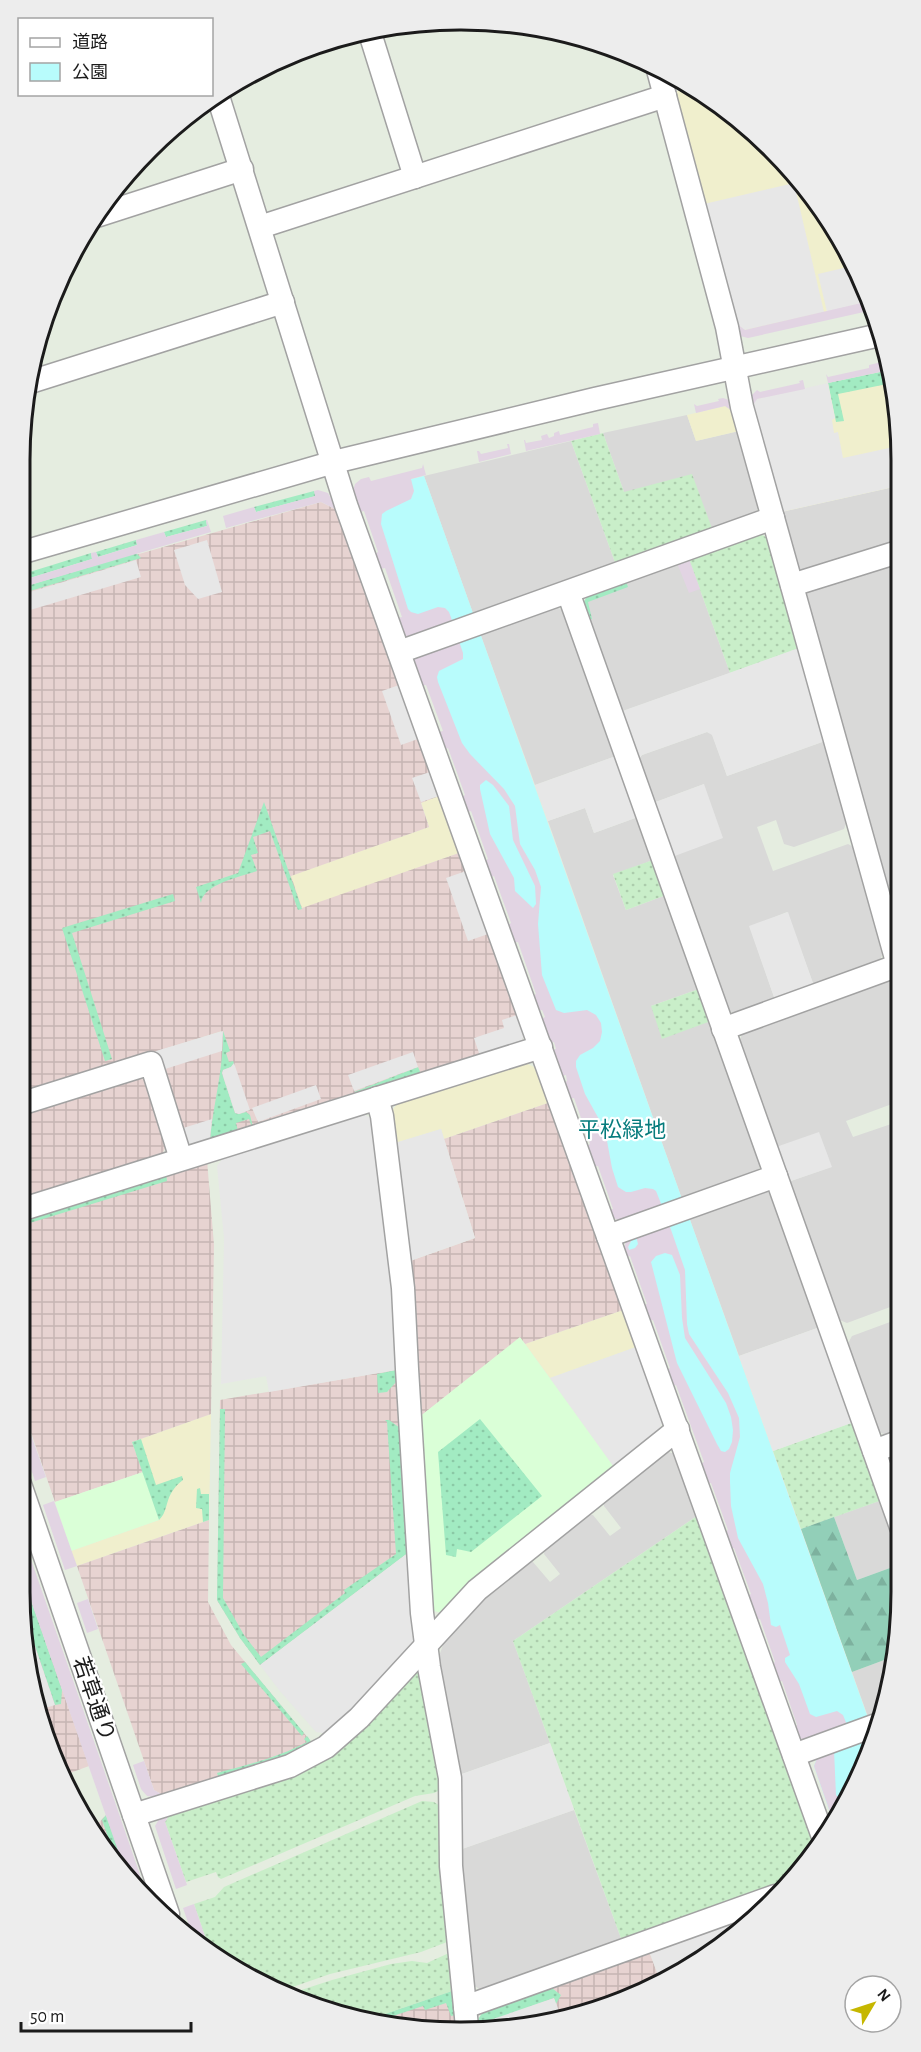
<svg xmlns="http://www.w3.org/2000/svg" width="921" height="2052" viewBox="0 0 921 2052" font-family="'Alegreya Sans','Noto Sans JP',sans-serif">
<defs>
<pattern id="industrial-grid" width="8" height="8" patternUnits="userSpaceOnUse" patternTransform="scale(1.5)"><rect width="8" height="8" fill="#e7d3d1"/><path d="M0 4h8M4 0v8" fill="none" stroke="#c6b5b3"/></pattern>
<pattern id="farmland-dots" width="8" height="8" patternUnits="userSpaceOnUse" patternTransform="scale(1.5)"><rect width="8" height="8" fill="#c9eec9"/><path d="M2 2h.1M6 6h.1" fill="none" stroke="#acccac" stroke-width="1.8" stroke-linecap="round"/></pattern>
<pattern id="grass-dots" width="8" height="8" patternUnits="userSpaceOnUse" patternTransform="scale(1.5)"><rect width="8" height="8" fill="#a2ebc2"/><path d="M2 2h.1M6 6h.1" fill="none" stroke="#8bc9a6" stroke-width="1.8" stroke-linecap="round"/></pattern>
<pattern id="forest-firs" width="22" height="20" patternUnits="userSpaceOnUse" patternTransform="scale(1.5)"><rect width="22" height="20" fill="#92cfb8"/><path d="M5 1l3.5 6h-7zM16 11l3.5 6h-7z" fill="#7db19e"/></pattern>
</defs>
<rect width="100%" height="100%" fill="#e5ede0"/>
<g fill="#d9d9d8">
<polygon points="687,415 696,441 739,431 760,504 754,516 713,531 624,492 603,433"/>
<polygon points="571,441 616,565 474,616 424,476"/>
<polygon points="898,486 898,546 806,574 797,569 781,512"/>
<polygon points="898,558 899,884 886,887 804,594 810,586"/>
<polygon points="689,559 730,673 620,712 582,606 587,596"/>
<polygon points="555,606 564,611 616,756 535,785 480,633"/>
<polygon points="707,732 712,734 727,776 825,741 847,821 844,829 794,847 784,844 776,820 757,827 773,871 848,844 855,848 884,951 879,962 814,986 787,912 750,927 775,1000 736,1014 727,1010 672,857 704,784 653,803 638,760 642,755"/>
<polygon points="585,808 594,833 638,817 653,860 613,875 626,910 666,895 699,989 651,1006 711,1021 761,1164 757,1173 682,1199 548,821"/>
<polygon points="886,980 897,987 900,993 900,1101 846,1121 853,1137 900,1121 901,1303 847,1323 837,1319 788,1182 831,1167 776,1147 739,1042 743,1032"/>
<polygon points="764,1190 773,1195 820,1327 739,1356 689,1217"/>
<polygon points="901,1318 901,1431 888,1436 877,1431 847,1345 852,1336"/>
<polygon points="665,1451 675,1454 697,1516 513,1641 550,1743 459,1775 438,1659 444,1642 482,1599 529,1561 533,1562 550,1582 560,1574 544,1554 545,1549 588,1514 593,1515 610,1536 621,1528 604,1506 604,1501"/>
<polygon points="901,1452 901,1498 889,1464 895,1454"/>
<polygon points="882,1500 901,1556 901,1564 857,1580 834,1517"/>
<polygon points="895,1656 893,1678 883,1712 868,1717 852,1672"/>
<polygon points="574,1810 622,1941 482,1991 473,1985 465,1927 462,1849"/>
</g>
<g fill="#f0efcd">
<polygon points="690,88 729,110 810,192 868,291 870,302 744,330 737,324 674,92"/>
<polygon points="880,372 891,378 898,403 898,486 781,512 757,399"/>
<polygon points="725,406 734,412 739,431 696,441 687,415"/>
<polygon points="439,796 459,853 302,909 290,876 429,827 421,802"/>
<polygon points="526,1063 536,1068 548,1103 444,1139 441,1129 395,1143 391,1112 397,1104"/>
<polygon points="623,1310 636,1347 550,1378 525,1344"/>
<polygon points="211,1414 209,1520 77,1566 71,1551 159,1520 132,1442"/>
</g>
<g fill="url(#industrial-grid)">
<polygon points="321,502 337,510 439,796 421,803 429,827 291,876 302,908 459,853 524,1035 521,1043 210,1140 180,1129 162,1070 222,1031 20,1094 20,588"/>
<polygon points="138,1077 146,1081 166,1146 162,1155 20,1199 20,1115"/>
<polygon points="548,1103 623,1310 525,1344 520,1338 418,1418 410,1261 475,1238 444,1139"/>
<polygon points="207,1160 214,1245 211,1414 132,1442 143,1472 55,1502 20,1401 20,1219"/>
<polygon points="396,1370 409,1552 260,1665 240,1638 217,1600 220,1400"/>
<polygon points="209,1520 208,1602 231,1645 313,1744 303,1751 163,1795 154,1790 77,1566"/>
<polygon points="20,1569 89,1766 62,1776 43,1734 20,1592"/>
<polygon points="106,1815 129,1882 92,1830"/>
<polygon points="649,1951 661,1983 602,2009 518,2029 477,2027 484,2010"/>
<polygon points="455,1990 457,2027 375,2024 365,2021"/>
</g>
<g fill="#daffd7">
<polygon points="520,1337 614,1467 441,1613 431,1610 418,1418"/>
<polygon points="143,1472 159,1520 71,1551 55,1502"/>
</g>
<g fill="url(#farmland-dots)">
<polygon points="603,433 624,492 692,474 713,531 616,565 571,441"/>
<polygon points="759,533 769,539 799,648 730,673 689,559"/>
<polygon points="653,860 666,895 626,910 613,874"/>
<polygon points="699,989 711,1021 662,1039 651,1006"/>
<polygon points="854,1422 882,1500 801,1529 773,1451"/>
<polygon points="697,1516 814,1846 794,1879 622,1941 513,1641"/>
<polygon points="418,1670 440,1780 440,1790 434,1793 415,1796 221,1879 218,1877 216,1872 186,1882 165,1822 170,1814 265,1785"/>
<polygon points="422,1801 434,1802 440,1806 440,1870 447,1942 421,1952 330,1974 284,1990 240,1974 209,1948 194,1904 215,1897 224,1887"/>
<polygon points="449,1953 455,1990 365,2021 292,1993 332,1980 391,1964 412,1961 427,1963"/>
</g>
<g fill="url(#grass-dots)">
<polygon points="880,372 891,378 892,383 838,394 844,421 836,422 828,383"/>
<polygon points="314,491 316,496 256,512 254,507"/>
<polygon points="206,520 207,526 166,537 164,532"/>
<polygon points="136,540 137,545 98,557 96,552"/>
<polygon points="91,553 92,559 20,581 20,575"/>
<polygon points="136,553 141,558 20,594 20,588"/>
<polygon points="626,581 628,587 588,602 592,619 588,621 582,606 587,596"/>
<path d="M264,802L302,909L298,910L270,831L253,837L258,853L251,855L257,871C241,877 203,884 201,903L196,887L238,873Z"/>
<polygon points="173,894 175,901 72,933 112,1059 105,1061 62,928"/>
<path d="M223,1031L230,1051L226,1053L229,1062L233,1061L234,1063L231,1067L223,1070L222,1073L235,1113L239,1114L246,1112L250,1115L253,1127H252L249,1119L236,1123L238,1131L210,1140C213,1104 224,1068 223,1031Z"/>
<polygon points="418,1067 421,1074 358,1094 354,1092"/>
<polygon points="166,1173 167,1181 20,1226 20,1219"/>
<polygon points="396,1370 397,1381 387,1392 378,1393 377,1374"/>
<polygon points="220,1409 225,1409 223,1598 244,1635 261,1657 345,1593 344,1590 396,1554 387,1422 385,1420 389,1420 400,1428 409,1552 260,1665 240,1638 217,1600"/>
<polygon points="480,1419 542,1496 471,1552 457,1549 456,1557 446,1555 438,1452"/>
<path d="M141,1439L156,1485L182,1476L183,1480C163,1495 170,1510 159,1520L132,1442Z"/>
<polygon points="200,1488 201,1494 209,1494 209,1520 203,1522 202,1509 196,1508 197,1489"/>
<polygon points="20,1569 62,1690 61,1704 55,1705 22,1608 20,1591"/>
<polygon points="245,1662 304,1733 302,1736 241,1664"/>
<path d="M307,1736L313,1744L303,1751L219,1778L217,1773C248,1765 279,1757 307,1742L304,1739Z"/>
<polygon points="106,1815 129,1881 119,1868 102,1820"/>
<polygon points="549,1986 561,1995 556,2004 554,1998 491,2021 493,2028 477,2027 477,2021 484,2010"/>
<polygon points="455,1990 456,2015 451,2016 446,2003 425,2010 423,2006 372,2023 365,2021"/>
</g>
<polygon fill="url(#forest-firs)" points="834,1517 857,1580 901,1564 901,1592 895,1656 852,1672 801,1529"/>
<g fill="#b8fcfc">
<polygon points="424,476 474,616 418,635 408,630 370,489"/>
<polygon points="480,633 682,1199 627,1219 424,653"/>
<polygon points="689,1217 868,1718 812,1738 628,1247 633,1237"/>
<polygon points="875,1737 868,1760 832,1818 814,1766 818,1756"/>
</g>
<g fill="#e7e7e7">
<polygon points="794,183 824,312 744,330 737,324 704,204"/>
<polygon points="851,263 868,291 870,301 827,312 818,274 852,266"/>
<polygon points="828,383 835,418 832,420 834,433 838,432 843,458 898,446 898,486 781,512 752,407 757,399"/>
<polygon points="207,540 222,592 198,599 185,585 174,550"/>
<polygon points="136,560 141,577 20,613 20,595"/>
<polygon points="799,648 825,741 727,776 712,735 707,732 642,755 638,760 620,712"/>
<polygon points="399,685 418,739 401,745 382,691"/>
<polygon points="616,756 638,817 594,833 585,808 548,821 535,785"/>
<polygon points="430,772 439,796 421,802 412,778"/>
<polygon points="704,784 723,838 672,857 653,803"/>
<polygon points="466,871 488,934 468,941 446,878"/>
<polygon points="788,912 814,986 775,1000 749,926"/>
<polygon points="517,1015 524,1035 521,1043 480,1056 474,1038 504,1028 502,1020"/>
<polygon points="223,1031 222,1051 162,1070 156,1051"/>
<polygon points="413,1052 418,1067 354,1091 348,1075"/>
<polygon points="234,1063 250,1110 239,1114 235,1113 222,1073 223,1070 231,1067"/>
<polygon points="316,1085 321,1099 258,1122 252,1108"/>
<polygon points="363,1114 373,1119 394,1285 396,1370 269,1392 266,1376 221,1384 224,1238 217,1166 224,1157"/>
<polygon points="212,1119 210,1140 194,1145 184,1141 180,1129"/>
<polygon points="441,1129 475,1238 410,1261 395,1143"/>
<polygon points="819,1132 832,1167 788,1182 776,1147"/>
<polygon points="820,1327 854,1422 773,1451 739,1356"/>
<polygon points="636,1347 663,1421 658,1432 614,1467 550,1378"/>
<polygon points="409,1552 414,1637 411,1648 371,1692 328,1734 316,1732 279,1690 260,1665"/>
<polygon points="22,1608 55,1705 39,1710"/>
<polygon points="550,1743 574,1810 462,1849 459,1775"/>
<polygon points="753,1914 681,1974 661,1983 649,1951"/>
<polygon points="554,1998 562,2019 518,2029 493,2028 490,2020"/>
</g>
<g fill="#e2d4e3" fill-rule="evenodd">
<polygon points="870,301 873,310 748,338 740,336 737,324 745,330"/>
<polygon points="886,361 891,378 880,372 828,383 826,374 828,377 869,368 869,365"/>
<polygon points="803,380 805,389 757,399 752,407 750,397 757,390 760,392 800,383 799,381"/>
<polygon points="723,398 729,400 734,412 725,406 696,413 694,404 697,406 719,401 718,399"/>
<polygon points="598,423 600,434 526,451 524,440 525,440 526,443 542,440 541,436 547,434 549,438 554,436 554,433 559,431 560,435 593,427 593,424"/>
<polygon points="507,444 509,444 511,454 479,462 477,451 479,451 481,454 508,448"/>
<polygon points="423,464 426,475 411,479 414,491 411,499 386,511 382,514 381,524 408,609 411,612 418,614 438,607 445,608 449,612 453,623 407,637 403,632 398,618 402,617 385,568 380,569 375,554 378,552 364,511 360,512 353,491 355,484 361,479 369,477 371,481 422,468"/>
<polygon points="318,490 328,493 337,510 321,502 226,528 223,516 254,507 256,512 315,496 314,491"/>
<polygon points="206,520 207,520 211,532 20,588 20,581 92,559 91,553 96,552 98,557 137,545 136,540 164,532 166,537 207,526"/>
<polygon points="689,559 700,589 689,593 677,563"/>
<path d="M459,641L463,653V659L439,671L437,677L438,682L462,743L470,754L504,789L515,806L520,844L535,870L541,887L538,924L542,975L556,1010L564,1013L587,1010L596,1015L601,1023L602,1032L600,1041L593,1048L580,1055L576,1061V1067L585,1094L605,1130L612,1168L618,1187L626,1192H631L645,1188L653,1189L656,1191L662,1206L620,1221L614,1218L610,1210L613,1209L598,1166L594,1167L587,1146L590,1144L574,1098L570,1099L564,1083L567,1081L566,1075L562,1076L553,1050L556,1049L554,1042L550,1043L541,1019L545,1017L542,1010L538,1011L533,996L536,994L518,942L514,943L508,925L511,923L494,876L491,877L485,861L488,859L471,811L468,812L462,797L465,795L448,748L445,749L439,732L443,731L426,685L422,686L415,665V659L419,656ZM486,780L493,785L509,806L513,840L535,886L536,904L533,908L515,891L514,878L490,834L480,789V785Z"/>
<path d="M669,1224L685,1270L687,1324L689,1334L728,1393L739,1418L740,1437L730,1473V1482L731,1506L738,1538L763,1584L768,1603L771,1625L776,1627L780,1625L790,1655L785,1658V1662L799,1684L810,1714L816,1717L837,1711L843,1715L847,1725L805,1740L799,1738L795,1727L797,1725L782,1681L778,1682L772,1664L775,1662L760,1619L756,1620L748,1596L751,1594L734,1548L731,1549L725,1532L728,1530L711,1483H708L700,1464L704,1462L676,1385L673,1386L667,1370L670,1368L653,1320L649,1321L644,1305L647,1304L630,1256L627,1257L624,1249L626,1241L633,1237L628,1247L629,1250L635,1248L638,1244L636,1236ZM665,1253L672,1255L680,1275L682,1318L685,1338L726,1403L731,1417L733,1430L732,1442L729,1449L725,1452L721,1451L717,1444L677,1363L651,1262L656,1256Z"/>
<polygon points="24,1415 46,1477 35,1481 20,1437 20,1416"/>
<polygon points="54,1501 77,1566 65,1570 43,1505"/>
<polygon points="20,1528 75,1686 148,1898 129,1882 20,1569"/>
<polygon points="88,1599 98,1629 87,1633 77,1603"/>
<polygon points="834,1750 836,1795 842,1801 832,1818 814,1766 818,1756"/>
<polygon points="144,1761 154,1790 163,1795 155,1797 147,1796 141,1789 133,1765"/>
<polygon points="170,1814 165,1822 187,1885 176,1889 155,1826 159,1819"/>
<polygon points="194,1904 209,1948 192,1934 183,1908"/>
</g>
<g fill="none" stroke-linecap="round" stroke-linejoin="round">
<g stroke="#a2a2a2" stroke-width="25">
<g id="minor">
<polyline points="369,30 415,177"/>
<polyline points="658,70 727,327 742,407 899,969"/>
<polyline points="217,93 346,505 822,1834"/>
<polyline points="93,217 242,169"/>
<polyline points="260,227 665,96"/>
<polyline points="27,383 283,302"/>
<polyline points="20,553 334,462 595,399 880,335"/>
<polyline points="792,585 898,552"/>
<polyline points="568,592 901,1527"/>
<polyline points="399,652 773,518"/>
<polyline points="723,1029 899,965"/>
<polyline points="377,1098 382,1116 403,1288 407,1369 422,1613 429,1667 450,1778 451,1866 467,2027"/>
<polyline points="20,1104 151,1063 181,1159"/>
<polyline points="20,1210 541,1047"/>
<polyline points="608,1236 776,1176"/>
<polyline points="874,1451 901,1441"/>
<polyline points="20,1484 168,1914"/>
<polyline points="794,1755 879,1724"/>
<polyline points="134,1815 290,1766 326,1747 359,1718 477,1590 678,1429"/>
<polyline points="465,2007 775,1896"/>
</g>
</g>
<use href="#minor" stroke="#fff" stroke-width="22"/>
</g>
<g text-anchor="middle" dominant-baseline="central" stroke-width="4.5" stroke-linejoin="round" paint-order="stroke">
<g font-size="22" fill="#067c7d" stroke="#fff">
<text x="622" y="1130">平松緑地</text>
</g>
<g font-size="22" fill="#1b1b1b" stroke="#fff">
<text transform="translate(94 1699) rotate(71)">若草通り</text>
</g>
</g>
<path d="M0 0H921V2052H0ZM460 30H461A430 430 0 0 1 891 460V1592A430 430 0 0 1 461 2022H460A430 430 0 0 1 30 1592V460A430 430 0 0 1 460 30Z" fill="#ededed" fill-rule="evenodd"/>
<path fill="none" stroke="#1b1b1b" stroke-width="3" d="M460 30H461A430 430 0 0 1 891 460V1592A430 430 0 0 1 461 2022H460A430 430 0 0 1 30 1592V460A430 430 0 0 1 460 30Z"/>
<rect x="18" y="18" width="195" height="78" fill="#ffffff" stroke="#a4a4a4" stroke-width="1.5"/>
<rect x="30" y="38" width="30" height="9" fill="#ffffff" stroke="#a4a4a4" stroke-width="1.5"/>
<text x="72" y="48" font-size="18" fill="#1b1b1b">道路</text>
<rect x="30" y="63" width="30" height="18" fill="#b8fcfc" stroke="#a4a4a4" stroke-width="1.5"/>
<text x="72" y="78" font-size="18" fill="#1b1b1b">公園</text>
<g transform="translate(873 2004) rotate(51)"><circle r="28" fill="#ffffff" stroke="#a4a4a4" stroke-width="1.5"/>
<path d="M0-4.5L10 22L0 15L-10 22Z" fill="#c6b700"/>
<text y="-9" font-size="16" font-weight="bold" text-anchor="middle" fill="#1b1b1b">N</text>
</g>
<path d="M21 2022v9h170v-9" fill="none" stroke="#1b1b1b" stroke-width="3"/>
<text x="30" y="2022" font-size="18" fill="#1b1b1b" stroke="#ffffff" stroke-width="4.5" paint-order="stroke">50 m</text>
</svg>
